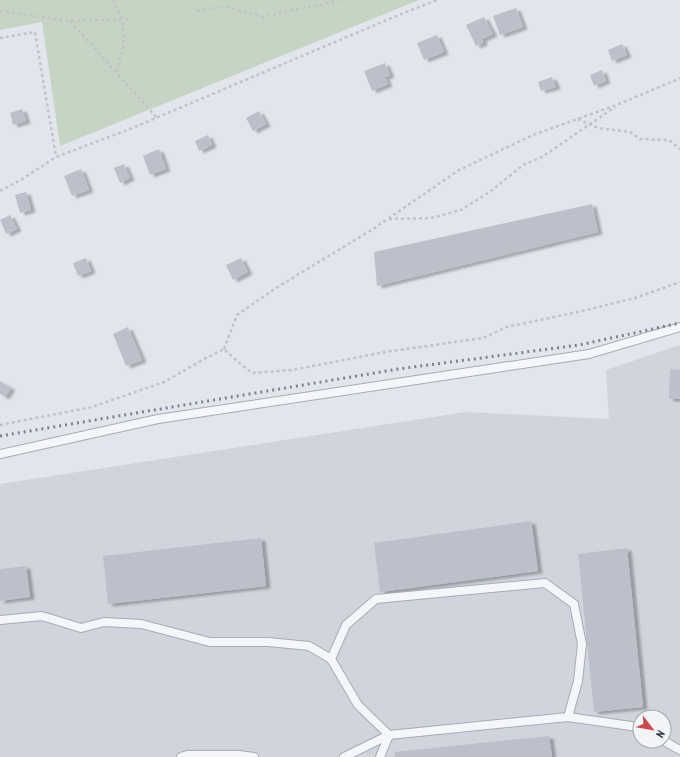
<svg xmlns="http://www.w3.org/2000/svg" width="680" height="757" viewBox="0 0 680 757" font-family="'PT Sans Narrow',sans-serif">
<defs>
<filter id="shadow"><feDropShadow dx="4.5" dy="2.5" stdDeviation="1" flood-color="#0004"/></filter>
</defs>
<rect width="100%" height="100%" fill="#e2e5eb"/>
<path fill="#d0d4dd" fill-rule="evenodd" d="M680,345V757H0V484L466,412L609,419L606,370ZM640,717H664V741H640Z"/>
<polygon fill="#c6d5c3" points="0,0 419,0 60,146 42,22 0,30"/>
<g fill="#bdc0cb" filter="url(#shadow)">
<polygon points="516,8 523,27 500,35 493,16"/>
<polygon points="484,17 493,34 482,39 483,43 476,46 466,25"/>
<polygon points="437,35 444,52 424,60 417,43"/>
<polygon points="622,44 627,55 612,61 608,50"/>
<polygon points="385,63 390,75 385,77 388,84 372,91 364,71"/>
<polygon points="602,70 606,81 594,86 590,75"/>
<polygon points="552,77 556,87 541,91 538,82"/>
<polygon points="22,109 26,121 13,125 10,113"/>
<polygon points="259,111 266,124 253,131 246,118"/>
<polygon points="208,135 212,145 199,151 195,141"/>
<polygon points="159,149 166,169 150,175 143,156"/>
<polygon points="124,164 130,178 120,183 114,168"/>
<polygon points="81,169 89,190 72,196 64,176"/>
<polygon points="26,192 31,210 20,213 15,195"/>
<polygon points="592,204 598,232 377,286 374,252"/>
<polygon points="10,215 17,229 6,234 0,220"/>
<polygon points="86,258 91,271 78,276 73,263"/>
<polygon points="241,258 248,272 233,280 226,265"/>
<polygon points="128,327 142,360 126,366 113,334"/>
<polygon points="670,369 680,370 680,399 669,399"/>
<polygon points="0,381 11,388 5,397 0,394"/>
<polygon points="531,521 538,571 380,592 374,543"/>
<polygon points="261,538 266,586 108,604 103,556"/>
<polygon points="627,548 643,707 594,712 578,554"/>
<polygon points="26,566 30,597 0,601 0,569"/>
<polygon points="549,736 552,757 395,757 394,752"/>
</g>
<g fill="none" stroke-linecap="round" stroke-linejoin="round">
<g stroke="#a7abb5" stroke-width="10">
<g id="service">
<polyline points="0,454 158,419 589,354 680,327"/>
<polyline points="0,620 42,616 81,628 104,622 141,624 210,642 268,642 309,646 331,659"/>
<polyline points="568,717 578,681 582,644 574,604 545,583 376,599 346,625 331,659 358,705 389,735 568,717 638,727 640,728"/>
<polyline points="664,741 680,750"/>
<polyline points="181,757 187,755 239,755 254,757"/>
<polyline points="344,757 389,735 380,757"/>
</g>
</g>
<g stroke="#c0c3ca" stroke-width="2.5" stroke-dasharray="3 3" stroke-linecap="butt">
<polyline points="113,0 122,19 124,45 116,73"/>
<polyline points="0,11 69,21 132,19"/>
<polyline points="197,11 224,6 263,17 340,0"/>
<polyline points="70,21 157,118"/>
<polyline points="0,38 35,32 56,157"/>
<polyline points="578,119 598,128 630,132 640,139 669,140 680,149"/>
<polyline points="0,191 19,181 56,157 130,129 401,14 437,0"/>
<polyline points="389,219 431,218 461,210 491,191 523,165 542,157 615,107"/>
<polyline points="224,349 237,315 276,288 373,229 459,170 533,135 619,104 676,80 680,78"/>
<polyline points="0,425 92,407 164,382 206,358 224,349 238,362 252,373 292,370 385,352 483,338 507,327 582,311 635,298 680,282"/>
</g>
<use href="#service" stroke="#f5f6f9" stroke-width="8"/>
<polyline stroke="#7c8295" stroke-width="3" stroke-dasharray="2 4" stroke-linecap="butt" points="0,436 398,369 579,345 680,323"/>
</g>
<g transform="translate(652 729) rotate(121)"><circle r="19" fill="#f2f4f8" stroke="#a2a6b0"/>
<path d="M0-3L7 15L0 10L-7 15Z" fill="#cf484e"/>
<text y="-6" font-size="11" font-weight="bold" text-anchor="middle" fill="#2a3143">N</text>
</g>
</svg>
